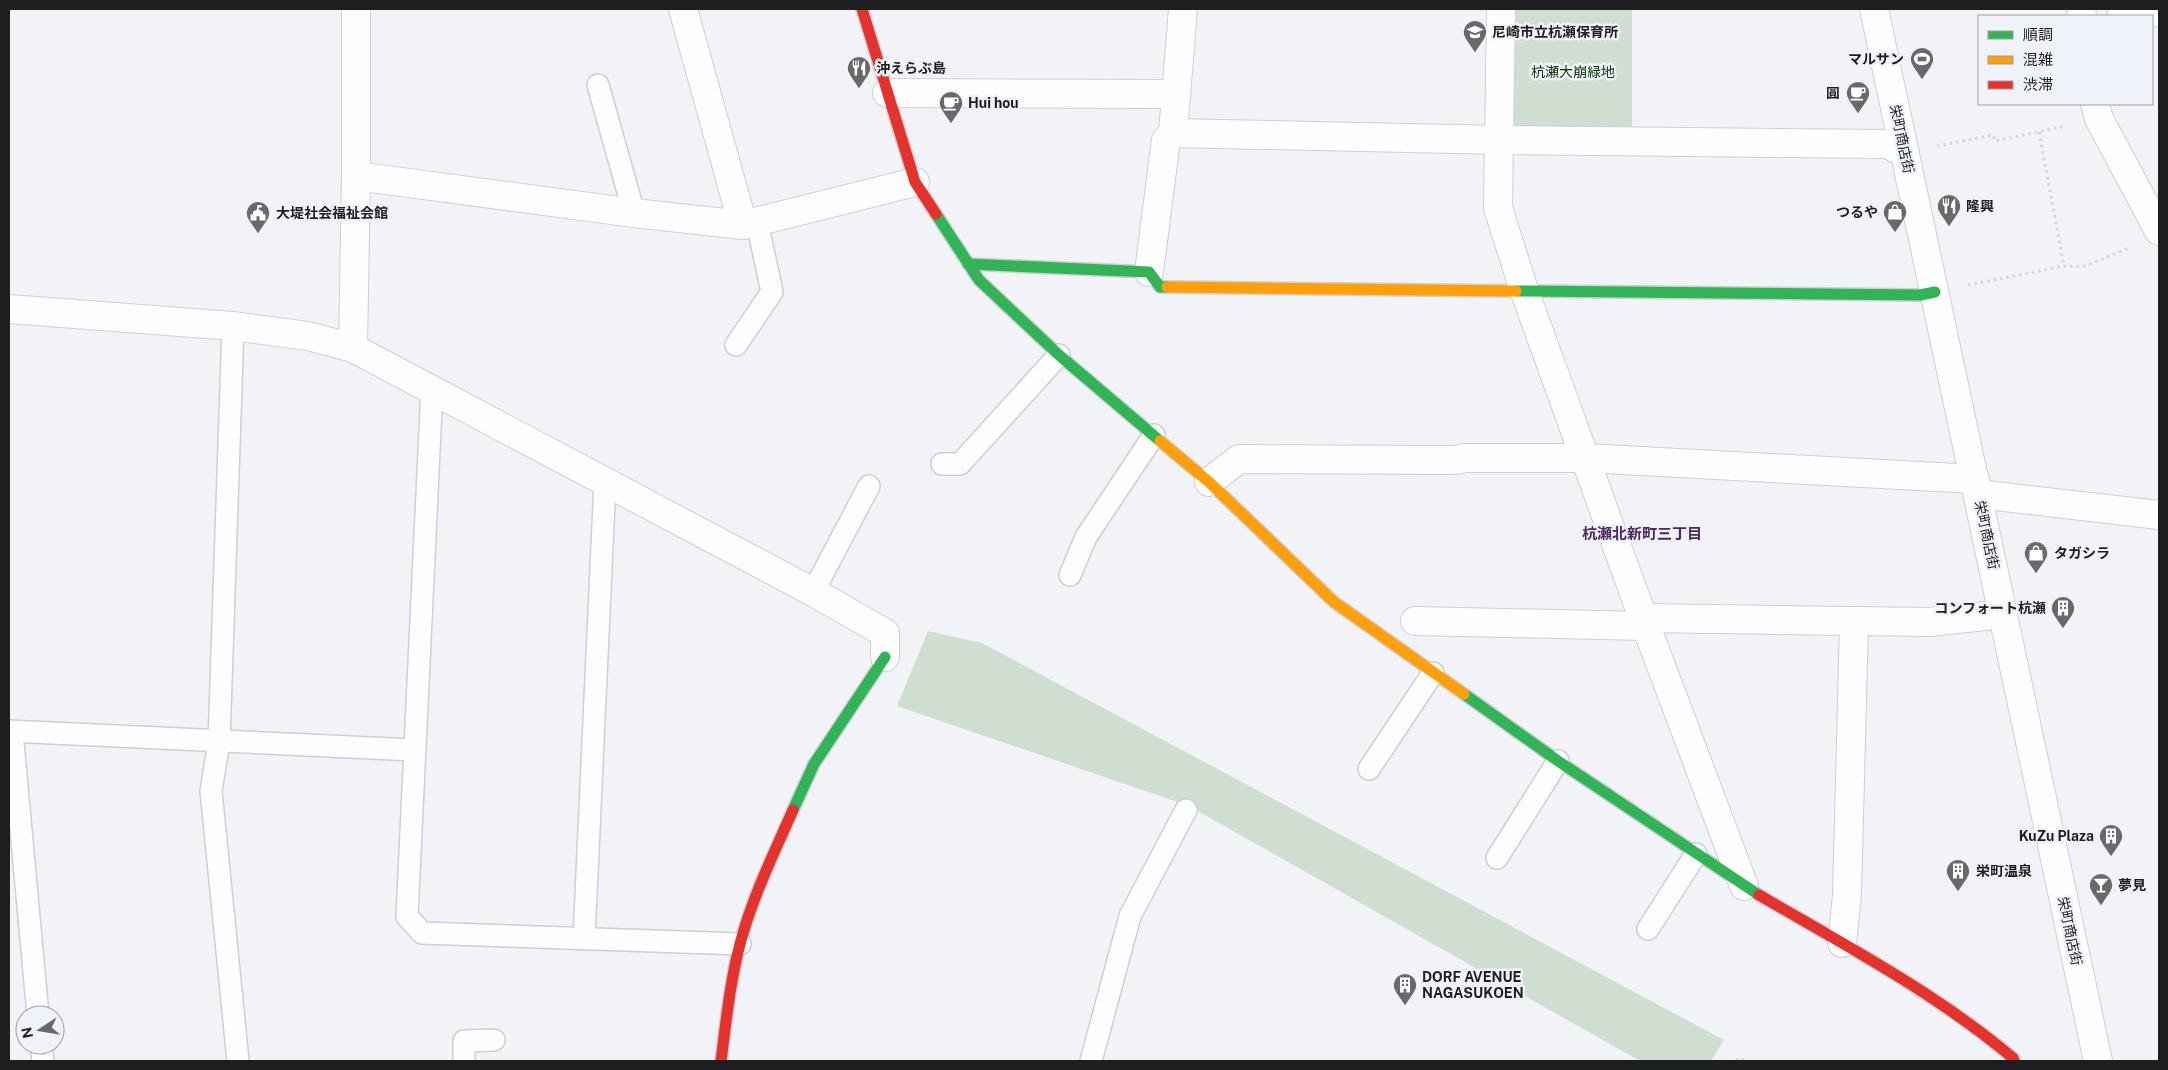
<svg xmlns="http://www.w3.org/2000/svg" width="2168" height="1070" viewBox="0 0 2168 1070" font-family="'Public Sans','Noto Sans JP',sans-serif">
<rect width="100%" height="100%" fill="#f2f3f7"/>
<g fill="#d0ddd1">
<polygon points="1516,9 1632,9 1632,131 1520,131 1513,123"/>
<polygon points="928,631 982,643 1724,1040 1711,1061 1640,1061 1189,806 897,706"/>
</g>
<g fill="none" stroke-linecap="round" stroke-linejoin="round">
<g stroke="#cecfd2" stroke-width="24">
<g id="lane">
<polyline points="598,85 634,213"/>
<polyline points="233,326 219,742 211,791 238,1061"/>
<polyline points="736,345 772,292 757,222"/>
<polyline points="432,388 407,916 422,933 740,944"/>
<polyline points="942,464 960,464 1059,355"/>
<polyline points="1070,575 1086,537 1154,435"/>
<polyline points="813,592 869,486"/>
<polyline points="9,731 414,750"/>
<polyline points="12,732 38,1015"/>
<polyline points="1369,769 1433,673"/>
<polyline points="1497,858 1558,761"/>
<polyline points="1648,929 1696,854"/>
<polyline points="584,939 605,481"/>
<polyline points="41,1045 43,1061"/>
<polyline points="464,1061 464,1041 494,1040"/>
<polyline points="1091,1061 1130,916 1186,810"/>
</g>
</g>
<g stroke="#cecfd2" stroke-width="30">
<g id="street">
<polyline points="356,9 356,176"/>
<polyline points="683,9 743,225"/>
<polyline points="1501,9 1498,208 1524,290 1643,618 1744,886"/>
<polyline points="1874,9 2098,1061"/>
<polyline points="2081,9 2082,16"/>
<polyline points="2121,16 2159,12"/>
<polyline points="887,93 1176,94"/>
<polyline points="2095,104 2099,119 2159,231"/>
<polyline points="1173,133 1499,140 1887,144 1905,153"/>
<polyline points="1149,272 1166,140 1173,133 1183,9"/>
<polyline points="9,309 233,326 308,336 353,348 813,592 885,633 885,657"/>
<polyline points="353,348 356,176 634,213 743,225 915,182"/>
<polyline points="1209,482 1239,459 1457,460 1464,458 1586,458 1975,479"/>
<polyline points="1978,494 2159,515"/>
<polyline points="1643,618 1929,622 2003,614"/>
<polyline points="1415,621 1646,626"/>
<polyline points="1842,943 1847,895 1854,622"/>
</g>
</g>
<g stroke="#cecfd2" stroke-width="14">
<g id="fast">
<polyline points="936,214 979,280 1059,355 1160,441"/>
<polyline points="968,264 1149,272 1160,287 1167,287"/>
<polyline points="1516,291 1920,295 1935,292"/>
<polyline points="1464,694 1558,761 1759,895"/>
<polyline points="793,810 814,764 885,657"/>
</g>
</g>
<g stroke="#cecfd2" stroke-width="14">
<g id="slow">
<polyline points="1167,287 1516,291"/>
<polyline points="1160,441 1209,482 1334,602 1464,694"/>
</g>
</g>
<g stroke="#cecfd2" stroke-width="14">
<g id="jam">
<polyline points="862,9 915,182 936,214"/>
<path d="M1759,895C1845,945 1937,994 2013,1058L2014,1061"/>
<path d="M721,1061C726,1022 730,982 740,944C752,898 774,853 793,810"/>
</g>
</g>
<g stroke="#d5d5d7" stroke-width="3" stroke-dasharray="2.5 4" stroke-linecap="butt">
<polyline points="2039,132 2064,266"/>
<polyline points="1937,146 1993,135 1995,141 2066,126"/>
<polyline points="1968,285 2064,266 2083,267 2128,248"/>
<polyline points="1737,1061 1738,1058 1745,1061"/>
</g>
<use href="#lane" stroke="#fdfdfe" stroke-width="21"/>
<use href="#street" stroke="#fdfdfe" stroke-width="28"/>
<use href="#fast" stroke="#30b455" stroke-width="11"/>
<use href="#slow" stroke="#ff9f0a" stroke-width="11"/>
<use href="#jam" stroke="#e5322d" stroke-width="11"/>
</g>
<defs>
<g id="school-pin" transform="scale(1.25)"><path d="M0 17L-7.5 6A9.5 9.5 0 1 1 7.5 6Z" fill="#68696b" stroke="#f0f2f9"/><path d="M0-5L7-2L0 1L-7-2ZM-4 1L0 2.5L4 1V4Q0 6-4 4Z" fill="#fff"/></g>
<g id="stadium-pin" transform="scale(1.25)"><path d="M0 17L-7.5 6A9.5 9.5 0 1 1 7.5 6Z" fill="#68696b" stroke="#f0f2f9"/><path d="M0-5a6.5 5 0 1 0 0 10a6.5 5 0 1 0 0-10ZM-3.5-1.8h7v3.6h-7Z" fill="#fff"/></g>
<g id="restaurant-pin" transform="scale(1.25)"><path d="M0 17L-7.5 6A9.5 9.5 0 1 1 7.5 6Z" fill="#68696b" stroke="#f0f2f9"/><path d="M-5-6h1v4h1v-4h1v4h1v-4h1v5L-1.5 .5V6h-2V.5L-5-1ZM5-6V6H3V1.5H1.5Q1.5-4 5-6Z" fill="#fff"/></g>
<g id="cafe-pin" transform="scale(1.25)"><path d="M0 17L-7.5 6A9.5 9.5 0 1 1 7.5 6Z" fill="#68696b" stroke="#f0f2f9"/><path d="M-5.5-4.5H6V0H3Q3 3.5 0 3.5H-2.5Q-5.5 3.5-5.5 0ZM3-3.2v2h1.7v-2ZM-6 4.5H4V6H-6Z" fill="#fff"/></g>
<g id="shop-pin" transform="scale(1.25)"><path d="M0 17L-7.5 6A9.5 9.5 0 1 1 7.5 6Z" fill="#68696b" stroke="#f0f2f9"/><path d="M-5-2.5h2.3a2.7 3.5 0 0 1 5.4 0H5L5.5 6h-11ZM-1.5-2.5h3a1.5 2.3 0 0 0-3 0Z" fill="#fff"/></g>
<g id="civic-pin" transform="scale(1.25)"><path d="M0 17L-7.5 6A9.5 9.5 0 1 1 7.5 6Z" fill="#68696b" stroke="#f0f2f9"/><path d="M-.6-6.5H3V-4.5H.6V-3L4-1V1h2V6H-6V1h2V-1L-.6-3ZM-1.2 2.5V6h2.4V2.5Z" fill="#fff"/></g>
<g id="building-pin" transform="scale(1.25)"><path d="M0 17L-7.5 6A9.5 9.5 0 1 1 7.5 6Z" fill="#68696b" stroke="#f0f2f9"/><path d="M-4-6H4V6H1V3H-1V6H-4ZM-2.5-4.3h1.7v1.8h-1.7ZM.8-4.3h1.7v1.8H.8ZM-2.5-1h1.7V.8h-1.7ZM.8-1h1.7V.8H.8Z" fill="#fff"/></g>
<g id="bar-pin" transform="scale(1.25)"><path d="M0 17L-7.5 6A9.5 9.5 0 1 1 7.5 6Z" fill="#68696b" stroke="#f0f2f9"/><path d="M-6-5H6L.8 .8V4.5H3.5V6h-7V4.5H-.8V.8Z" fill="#fff"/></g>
</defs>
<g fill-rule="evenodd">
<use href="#school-pin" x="1475" y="32"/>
<use href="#stadium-pin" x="1922" y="59"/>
<use href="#restaurant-pin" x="859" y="68"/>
<use href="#cafe-pin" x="1858" y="93"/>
<use href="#cafe-pin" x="951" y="103"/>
<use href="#restaurant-pin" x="1949" y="206"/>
<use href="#shop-pin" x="1895" y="212"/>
<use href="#civic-pin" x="258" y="213"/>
<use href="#shop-pin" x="2036" y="553"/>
<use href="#building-pin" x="2063" y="608"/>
<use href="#building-pin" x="2111" y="836"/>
<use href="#building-pin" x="1958" y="871"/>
<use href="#bar-pin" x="2101" y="885"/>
<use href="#building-pin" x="1405" y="985"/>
</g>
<g text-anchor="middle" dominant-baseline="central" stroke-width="5" stroke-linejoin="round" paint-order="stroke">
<g font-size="14" font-weight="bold" fill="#1d1e20" stroke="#f0f2f9" text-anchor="start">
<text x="1492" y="32">尼崎市立杭瀬保育所</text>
<text x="1904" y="59" text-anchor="end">マルサン</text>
<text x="876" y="68">沖えらぶ島</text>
<text x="1840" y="93" text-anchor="end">圓</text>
<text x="968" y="103">Hui hou</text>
<text x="1966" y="206">隆興</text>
<text x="1878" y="212" text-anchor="end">つるや</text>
<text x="276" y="213">大堤社会福祉会館</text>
<text x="2054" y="553">タガシラ</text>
<text x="2046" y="608" text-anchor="end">コンフォート杭瀬</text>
<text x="2094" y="836" text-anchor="end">KuZu Plaza</text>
<text x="1976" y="871">栄町温泉</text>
<text x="2118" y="885">夢見</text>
<text x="1422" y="977">DORF AVENUE<tspan x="1422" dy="16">NAGASUKOEN</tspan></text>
</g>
<g font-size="14" fill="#073805" stroke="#f0f2f9">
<text x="1573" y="72">杭瀬大崩緑地</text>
</g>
<g font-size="14" fill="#1d1e20" stroke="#f0f2f9">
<text transform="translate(1902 139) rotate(78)">栄町商店街</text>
<text transform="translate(1987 535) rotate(78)">栄町商店街</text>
<text transform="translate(2070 931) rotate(78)">栄町商店街</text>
</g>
<g font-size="15" font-weight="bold" fill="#4e275d" stroke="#f0f2f9">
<text x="1642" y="533">杭瀬北新町三丁目</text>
</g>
</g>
<rect width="2168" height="1070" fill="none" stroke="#1d1e20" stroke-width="20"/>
<rect x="1978" y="15" width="175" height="90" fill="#f0f2f9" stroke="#9c9da2"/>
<rect x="1988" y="31" width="25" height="8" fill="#30b455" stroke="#9c9da2"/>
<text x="2023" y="40" font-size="15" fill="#1d1e20">順調</text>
<rect x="1988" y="56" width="25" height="8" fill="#ff9f0a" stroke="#9c9da2"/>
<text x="2023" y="65" font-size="15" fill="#1d1e20">混雑</text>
<rect x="1988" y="81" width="25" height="8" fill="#e5322d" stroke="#9c9da2"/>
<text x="2023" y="90" font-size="15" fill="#1d1e20">渋滞</text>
<g transform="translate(40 1030) rotate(258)"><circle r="24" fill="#f0f2f9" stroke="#9c9da2"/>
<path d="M0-4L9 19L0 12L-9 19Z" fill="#68696b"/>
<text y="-8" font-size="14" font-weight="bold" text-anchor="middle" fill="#1d1e20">N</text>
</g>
</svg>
